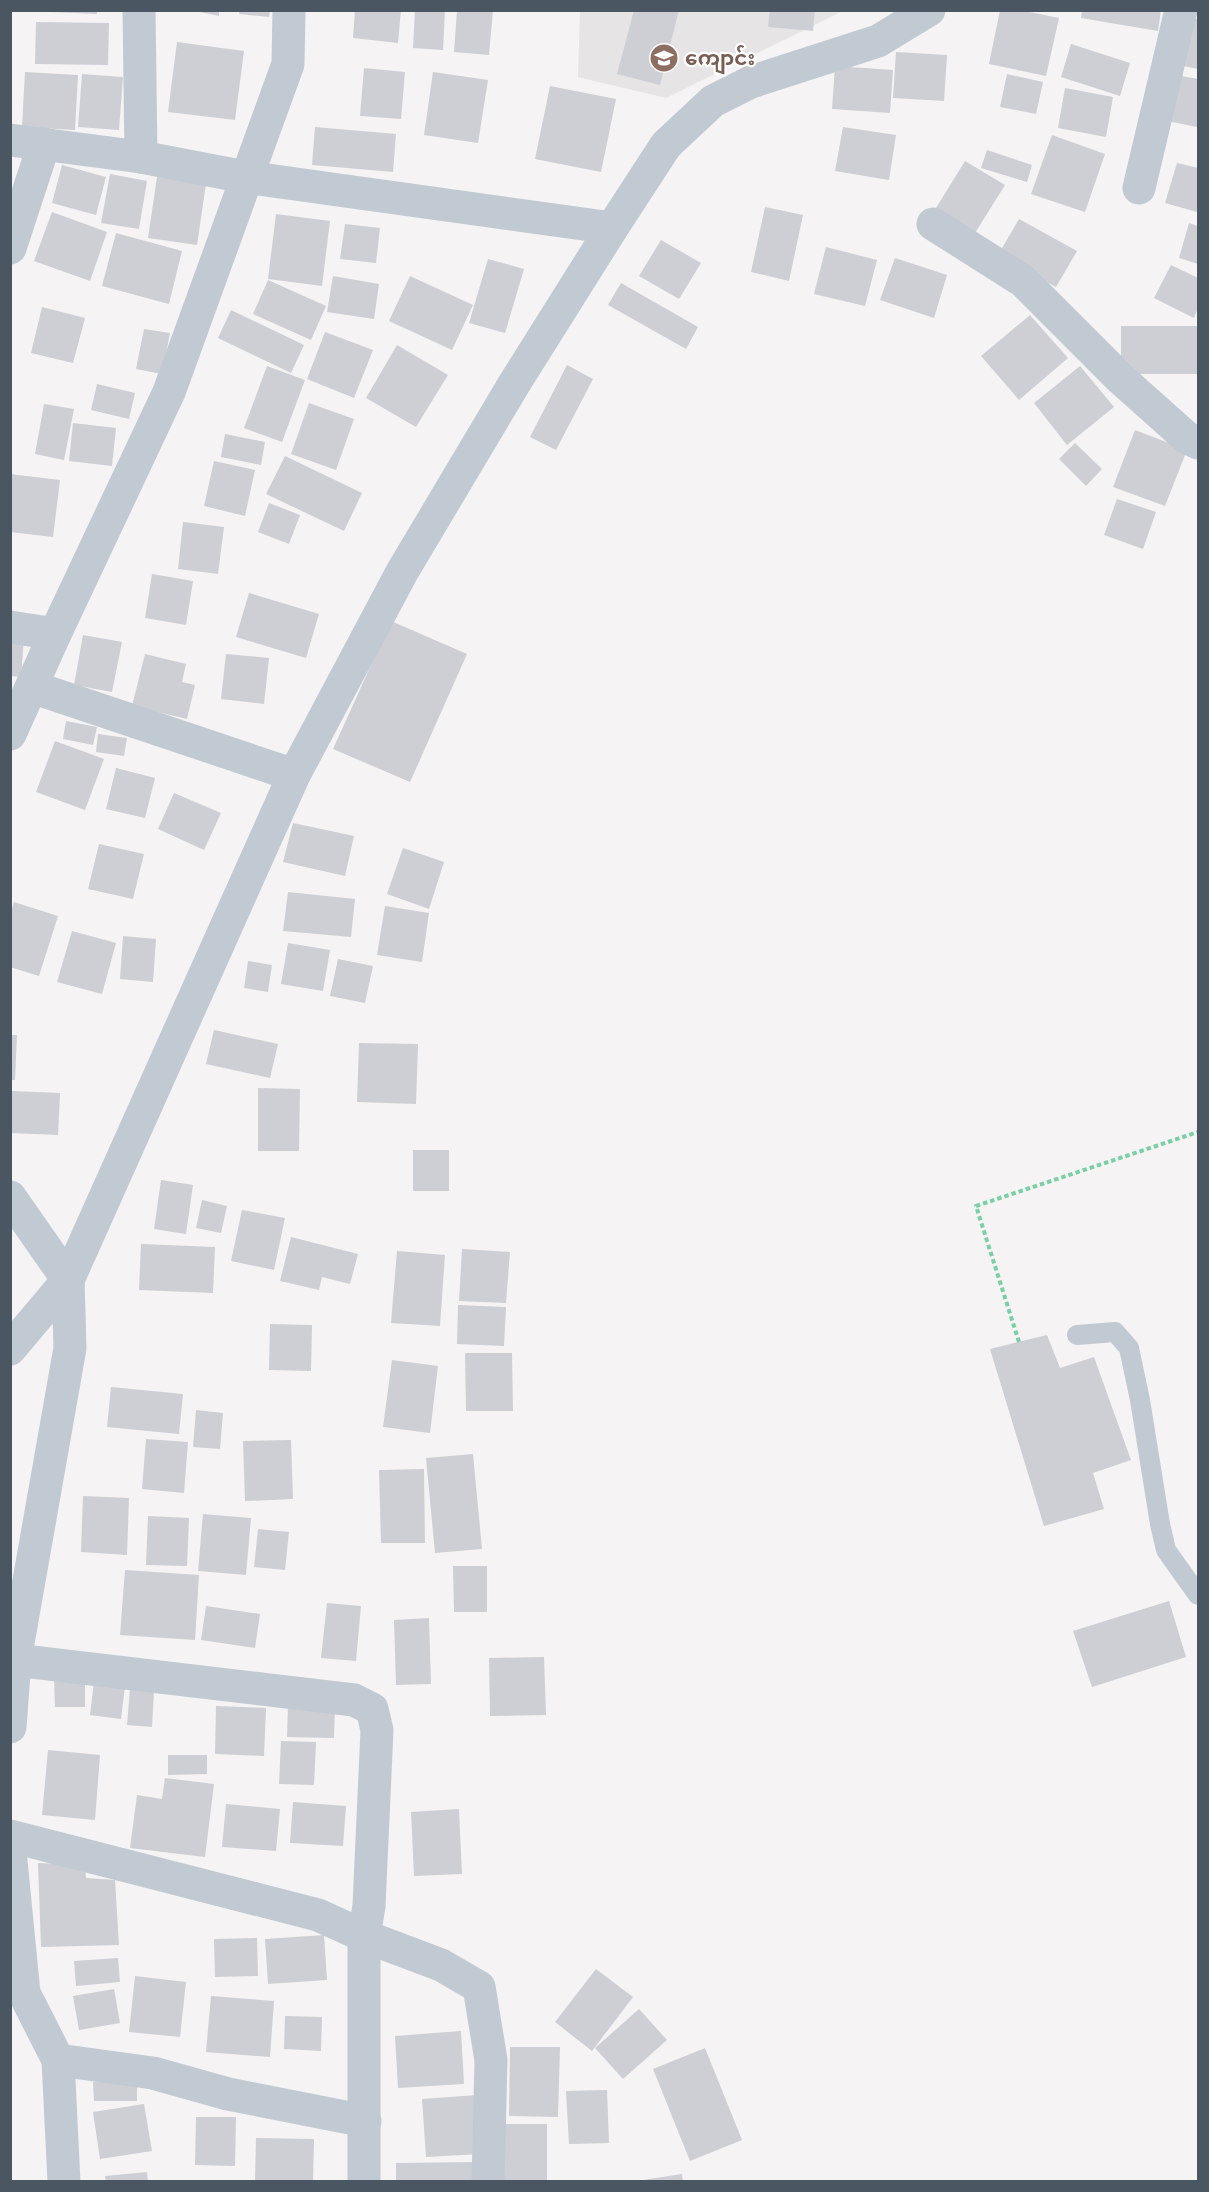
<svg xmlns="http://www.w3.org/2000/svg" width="1209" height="2192" viewBox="0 0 1209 2192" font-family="'PT Sans','Noto Sans Myanmar',sans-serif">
<rect width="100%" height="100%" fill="#f5f3f3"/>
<polygon fill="#e6e4e5" points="580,11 843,11 666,98 578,77"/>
<g fill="#cdcfd5">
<polygon points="51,10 97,10 97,14 51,12"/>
<polygon points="190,10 219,10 219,16"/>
<polygon points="240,10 270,10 269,17 239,14"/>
<polygon points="355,10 401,10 398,43 353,38"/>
<polygon points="415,10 445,10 443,50 413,48"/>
<polygon points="457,10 493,10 489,55 454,52"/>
<polygon points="634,10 679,10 660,85 617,74"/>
<polygon points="770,10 815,10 813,31 768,27"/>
<polygon points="1000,10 1020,10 1059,18 1046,76 989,64"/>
<polygon points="1082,10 1161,10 1158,31 1081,18"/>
<polygon points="1186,17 1198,19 1198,69 1178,65"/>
<polygon points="36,22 109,23 108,65 35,64"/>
<polygon points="177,42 244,51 235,120 168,112"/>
<polygon points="1071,44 1130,63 1120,96 1061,77"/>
<polygon points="896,52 947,55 944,101 893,98"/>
<polygon points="835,66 893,70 890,113 832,109"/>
<polygon points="364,68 405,72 401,119 360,116"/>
<polygon points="25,72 78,75 75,130 22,127"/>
<polygon points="433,72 488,80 478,143 424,135"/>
<polygon points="82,74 123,77 119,130 78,127"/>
<polygon points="1007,74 1043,82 1036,114 1000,107"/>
<polygon points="1176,75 1198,79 1197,127 1167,121"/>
<polygon points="550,86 616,99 601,172 535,159"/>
<polygon points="1065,88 1113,97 1106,137 1058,128"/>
<polygon points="315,127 396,134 393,172 312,165"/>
<polygon points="843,127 896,135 889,180 835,171"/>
<polygon points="1052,135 1105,154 1085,212 1031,194"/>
<polygon points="987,150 1032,165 1027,182 981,168"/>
<polygon points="965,161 1005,185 975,233 936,208"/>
<polygon points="1177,163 1198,168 1197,212 1165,203"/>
<polygon points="62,165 106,177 96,215 52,203"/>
<polygon points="158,170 207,177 197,245 148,238"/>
<polygon points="110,174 147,181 139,229 101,223"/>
<polygon points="765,207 803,215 789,281 751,272"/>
<polygon points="52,212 107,232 90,281 34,261"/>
<polygon points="276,214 330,221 322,286 268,279"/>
<polygon points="1019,219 1077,251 1056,287 998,255"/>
<polygon points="1189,223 1198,226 1198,264 1179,258"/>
<polygon points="345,224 380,228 376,263 340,259"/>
<polygon points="116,233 182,251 169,304 102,286"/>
<polygon points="661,240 701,263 679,299 639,276"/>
<polygon points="826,247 877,260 865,306 814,294"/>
<polygon points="895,258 947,275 934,318 880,300"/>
<polygon points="488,259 524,269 505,333 469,323"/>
<polygon points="1171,265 1198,278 1198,308 1194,318 1154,298"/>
<polygon points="333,276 379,284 374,319 327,312"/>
<polygon points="410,276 473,305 452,350 389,321"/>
<polygon points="268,280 326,306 311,340 253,314"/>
<polygon points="621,283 698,327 686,349 608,305"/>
<polygon points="42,307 85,318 73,363 31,353"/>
<polygon points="231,310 304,345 291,373 218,338"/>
<polygon points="1030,315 1068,358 1019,400 981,356"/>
<rect x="1121" y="326" width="77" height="48"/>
<polygon points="144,329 170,333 162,374 136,369"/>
<polygon points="325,332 373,350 354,398 307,379"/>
<polygon points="397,345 448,375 416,427 366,398"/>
<polygon points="567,365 593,379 556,450 530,437"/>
<polygon points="267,366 305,380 282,442 244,428"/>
<polygon points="1080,366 1114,407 1067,445 1034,403"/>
<polygon points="97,384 135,393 129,419 91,410"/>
<polygon points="309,403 354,419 336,470 291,454"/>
<polygon points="44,404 74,409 64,460 35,454"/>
<polygon points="73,423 116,428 112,466 69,461"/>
<polygon points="1135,430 1187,450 1165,506 1113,487"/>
<polygon points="225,434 265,442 261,465 221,457"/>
<polygon points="1075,443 1102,469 1086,486 1059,459"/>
<polygon points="285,456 362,493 344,531 266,494"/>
<polygon points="214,461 255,470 245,516 204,506"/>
<polygon points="10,474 60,480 53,537 10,532"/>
<polygon points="1117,499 1156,512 1143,549 1104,535"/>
<polygon points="269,503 300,515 289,544 258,532"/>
<polygon points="183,522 224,527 218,574 178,569"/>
<polygon points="152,574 193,581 186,625 145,618"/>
<polygon points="249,593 319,614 306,658 236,637"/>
<polygon points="391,621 467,654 410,782 333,749"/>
<polygon points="83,635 122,642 112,692 74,685"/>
<polygon points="10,636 24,637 21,677 10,676"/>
<polygon points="145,654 186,664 182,682 195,685 187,719 132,706"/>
<polygon points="226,654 269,658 264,704 221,699"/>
<polygon points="66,721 97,727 93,745 63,739"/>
<polygon points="98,734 127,738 124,756 96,752"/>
<polygon points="55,741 104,759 85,810 36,792"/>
<polygon points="116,768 155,778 145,818 106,809"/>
<polygon points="174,793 221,813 204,850 158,829"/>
<polygon points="293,823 354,836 345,876 283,862"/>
<polygon points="99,844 144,854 133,899 88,889"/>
<polygon points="403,848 444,862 429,909 387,894"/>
<polygon points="288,892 355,899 351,937 283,931"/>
<polygon points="14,902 58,916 39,976 10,967 10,915"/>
<polygon points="385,906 429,913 422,962 377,955"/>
<polygon points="72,931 116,943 102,994 57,982"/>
<polygon points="123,936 156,939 153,982 120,979"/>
<polygon points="288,943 330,950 323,991 281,984"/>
<polygon points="338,959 373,966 365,1003 330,996"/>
<polygon points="248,961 272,965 268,992 244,988"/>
<polygon points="214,1030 278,1044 270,1078 206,1064"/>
<polygon points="10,1035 17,1035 15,1080 10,1080"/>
<polygon points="359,1043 418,1044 416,1104 357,1102"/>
<polygon points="258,1088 300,1089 299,1151 258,1151"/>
<polygon points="12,1091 60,1093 58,1135 10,1133"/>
<rect x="413" y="1150" width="36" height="41"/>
<polygon points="161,1180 193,1185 186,1234 154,1229"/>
<polygon points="202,1200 227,1206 221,1233 196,1228"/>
<polygon points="242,1210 285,1218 274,1270 231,1261"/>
<polygon points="291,1237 358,1254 350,1284 322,1277 319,1290 280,1281"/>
<polygon points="141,1244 215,1247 213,1293 139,1290"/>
<polygon points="462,1249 510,1252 506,1303 459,1301"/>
<polygon points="397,1251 445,1255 440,1326 391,1323"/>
<polygon points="458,1305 506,1307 504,1346 457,1344"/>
<polygon points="270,1324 312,1325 311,1371 269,1370"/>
<polygon points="1047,1335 1060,1368 1094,1357 1131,1460 1093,1473 1104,1509 1044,1526 990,1349"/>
<polygon points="465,1353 512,1353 513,1411 466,1411"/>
<polygon points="392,1360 438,1366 430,1433 383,1427"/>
<polygon points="111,1387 183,1394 179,1434 107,1427"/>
<polygon points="196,1410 223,1413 220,1449 193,1447"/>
<polygon points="146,1439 188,1442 184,1493 142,1489"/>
<polygon points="291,1440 293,1499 245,1501 243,1441"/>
<polygon points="473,1454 482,1549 435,1553 426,1458"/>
<polygon points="424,1469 425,1543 381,1543 379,1470"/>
<polygon points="83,1496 129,1498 127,1555 81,1552"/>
<polygon points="203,1514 251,1518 246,1575 198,1571"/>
<polygon points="148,1516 189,1518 187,1566 146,1565"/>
<polygon points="258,1529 289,1532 285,1570 254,1567"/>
<polygon points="453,1566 487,1566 487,1612 454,1612"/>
<polygon points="125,1570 199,1575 195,1640 120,1635"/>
<polygon points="1169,1601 1186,1657 1092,1687 1073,1631"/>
<polygon points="327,1603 361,1606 356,1661 321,1658"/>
<polygon points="206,1606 260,1614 255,1648 201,1640"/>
<polygon points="429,1618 431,1684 396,1685 394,1620"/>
<polygon points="544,1657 546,1715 490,1716 489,1658"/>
<polygon points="54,1677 85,1677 85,1707 55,1707"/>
<polygon points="94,1682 125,1686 121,1719 90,1715"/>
<polygon points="130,1689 154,1691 152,1727 127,1725"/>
<polygon points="288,1704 335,1706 334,1738 287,1737"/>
<polygon points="216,1706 266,1708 264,1756 215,1754"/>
<polygon points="281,1741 316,1742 314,1785 279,1784"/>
<polygon points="48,1750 100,1755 95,1820 42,1815"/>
<polygon points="168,1755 207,1755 207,1774 168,1775"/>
<polygon points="165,1778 214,1784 205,1857 130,1848 137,1795 162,1799"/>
<polygon points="293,1802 346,1806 343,1846 290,1843"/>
<polygon points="226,1804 280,1809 276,1851 222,1847"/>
<polygon points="459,1809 462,1874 414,1876 411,1812"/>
<polygon points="38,1863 85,1865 86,1878 115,1880 119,1945 41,1947"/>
<polygon points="324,1935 327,1980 268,1984 265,1939"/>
<polygon points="257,1938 258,1976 215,1977 214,1939"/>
<polygon points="118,1958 120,1982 76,1986 74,1961"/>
<polygon points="596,1969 633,1997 592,2051 555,2022"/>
<polygon points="135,1976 186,1982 180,2037 129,2032"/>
<polygon points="114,1989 120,2023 79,2030 73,1996"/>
<polygon points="211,1996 274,2001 270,2057 206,2052"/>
<polygon points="639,2009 667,2040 623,2079 595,2048"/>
<polygon points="285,2016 322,2017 321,2051 284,2049"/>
<polygon points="461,2031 464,2084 398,2088 395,2036"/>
<polygon points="510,2047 560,2047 558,2117 509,2116"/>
<polygon points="705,2048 742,2140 690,2161 653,2069"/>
<polygon points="93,2082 137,2082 137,2101 94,2101"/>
<polygon points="607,2090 609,2143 569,2144 566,2091"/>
<polygon points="477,2095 481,2154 426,2157 422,2099"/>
<polygon points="144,2104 152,2151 100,2159 93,2112"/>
<polygon points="196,2117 236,2117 235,2166 195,2165"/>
<polygon points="502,2124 547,2124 547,2182 503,2182"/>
<polygon points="256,2138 314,2139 313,2182 255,2182"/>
<polygon points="476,2162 476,2182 396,2182 396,2163"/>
<polygon points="147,2172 148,2182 106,2182 105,2176"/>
<polygon points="682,2174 683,2182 643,2182 643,2180"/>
</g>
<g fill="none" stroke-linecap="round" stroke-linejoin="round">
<polyline stroke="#7ad0a6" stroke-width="4" stroke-dasharray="4.5 3" stroke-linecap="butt" points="1019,1342 976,1206 1198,1132"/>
<polyline stroke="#c1cad2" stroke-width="20" points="1077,1335 1115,1332 1129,1348 1140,1400 1160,1524 1166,1550 1198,1595"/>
<g stroke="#c1cad2" stroke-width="33">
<polyline points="139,10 141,157"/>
<polyline points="10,140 141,157 245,177 612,228"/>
<polyline points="1139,188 1181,10"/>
<polyline points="933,224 1023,281 1121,379 1186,437 1198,443"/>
<polyline points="10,248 44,144"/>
<polyline points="10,627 55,634"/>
<polyline points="32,687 294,775"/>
<polyline points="10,734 55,634 169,392 288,64 289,10"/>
<polyline points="10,1197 68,1280 70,1348 15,1660 10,1727"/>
<polyline points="10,1349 68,1280 294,775 402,572 514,384 612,228 666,145 713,101 751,82 878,41 929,10"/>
<polyline points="15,1660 354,1700 372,1709 377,1730 369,1906 364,1936 364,2182"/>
<polyline points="10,1836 318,1915 364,1936 441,1965 479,1987 491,2060 488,2182"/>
<polyline points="10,1851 24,1993 58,2060 64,2182"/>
<polyline points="58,2060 153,2073 228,2094 365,2121"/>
</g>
</g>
<defs>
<g id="school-disc" transform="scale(1.5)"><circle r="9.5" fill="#8d6e63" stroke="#fff"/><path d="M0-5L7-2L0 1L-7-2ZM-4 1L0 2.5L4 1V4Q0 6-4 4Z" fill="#fff"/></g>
</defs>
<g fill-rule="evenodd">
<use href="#school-disc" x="664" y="58"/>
</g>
<g text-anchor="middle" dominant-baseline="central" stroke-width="4.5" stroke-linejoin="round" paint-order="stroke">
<g font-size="20" font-weight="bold" fill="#785e54" stroke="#fff" text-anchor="start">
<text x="685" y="58">ကျောင်း</text>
</g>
</g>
<rect width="1209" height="2192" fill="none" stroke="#4a5661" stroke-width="24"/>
</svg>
